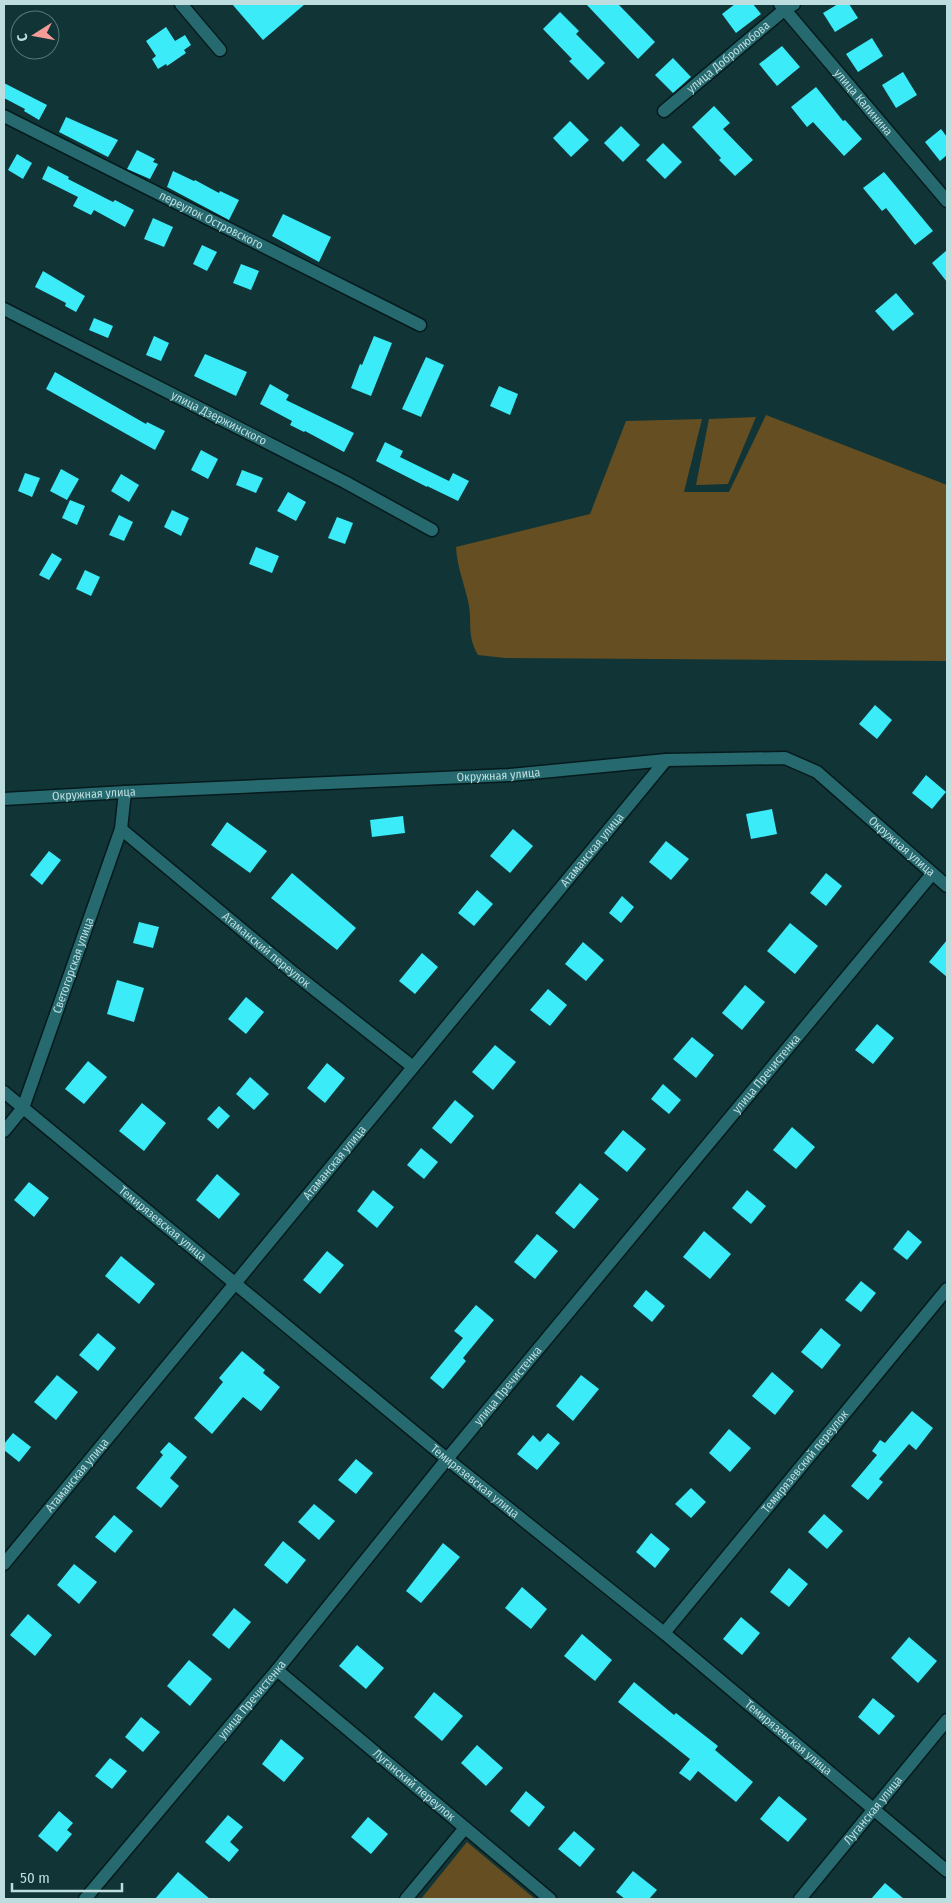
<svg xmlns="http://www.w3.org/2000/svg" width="951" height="1903" viewBox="0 0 951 1903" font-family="'Fira Sans Condensed',sans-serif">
<rect width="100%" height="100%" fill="#113537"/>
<g fill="#654e21">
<path d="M766,415L947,485V661L505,658L478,655C466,634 473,623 468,601C464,583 457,566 456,547L590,514L626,421L702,419L684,492H729Z"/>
<polygon points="756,417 728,484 696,485 709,419"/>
<polygon points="467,1842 535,1899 421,1899"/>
</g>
<g fill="#3bebf7">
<polygon points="232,4 305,4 263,40"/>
<polygon points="586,4 618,4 655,42 638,59"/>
<polygon points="735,4 753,4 761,14 736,33 722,14"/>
<polygon points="838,4 849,4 858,18 835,32 823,13"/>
<polygon points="560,12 579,31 576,34 605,63 588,80 569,61 572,59 543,29"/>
<polygon points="166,27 175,41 185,35 191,45 184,50 186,53 167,66 166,64 158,69 152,59 156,56 146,41"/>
<polygon points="872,38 883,56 858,72 846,54"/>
<polygon points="782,46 800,67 777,86 759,64"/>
<polygon points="673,58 691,77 673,93 655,75"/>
<polygon points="903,72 917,95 896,108 882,85"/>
<polygon points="4,83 47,105 39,120 24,111 25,109 4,98"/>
<polygon points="816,87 843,121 845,120 862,139 844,156 813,122 807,127 791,107"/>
<polygon points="714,106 730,123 723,129 753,160 735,176 719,160 721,158 692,127"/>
<polygon points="66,117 118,140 108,157 59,132"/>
<polygon points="570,121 589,140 571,157 553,138"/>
<polygon points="621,126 640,145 623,162 604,143"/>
<polygon points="941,129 947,137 947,155 940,161 925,142"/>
<polygon points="663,143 682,162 665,179 646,160"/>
<polygon points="137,150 155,159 153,162 158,164 150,179 127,169"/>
<polygon points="17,154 32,163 23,179 8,170"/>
<polygon points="48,166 69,177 68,179 113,202 115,200 134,210 125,227 94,210 91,215 73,206 78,197 42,179"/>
<polygon points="173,171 194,181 195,180 219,193 220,191 239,200 229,220 167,187"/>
<polygon points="884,172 933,231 915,245 886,208 882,211 863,188"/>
<polygon points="283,214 331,237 319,262 272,236"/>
<polygon points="153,218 173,227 164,247 144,239"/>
<polygon points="202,245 217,252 207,271 193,264"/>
<polygon points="947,250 947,282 932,263"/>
<polygon points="241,264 259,271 251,290 233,283"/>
<polygon points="43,271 85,296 76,312 65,306 66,303 35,287"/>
<polygon points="896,293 914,314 893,331 875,311"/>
<polygon points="94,318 113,326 108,338 89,330"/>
<polygon points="154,336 169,343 161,361 146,355"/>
<polygon points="374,336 392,343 371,396 351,388 360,364 362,365"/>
<polygon points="205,354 247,372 236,396 194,376"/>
<polygon points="426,357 444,365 421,417 402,409"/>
<polygon points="55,372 146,424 147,422 165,431 155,450 46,389"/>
<polygon points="270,384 289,395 286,400 354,433 344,452 305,431 304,432 290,425 292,421 260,404"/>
<polygon points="499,386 518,394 510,415 490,406"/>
<polygon points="385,442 403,451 400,457 449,481 453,473 469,481 458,501 427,486 427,487 376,461"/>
<polygon points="201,450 218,459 208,479 191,470"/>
<polygon points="61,469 79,479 67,500 50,491"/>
<polygon points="242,470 263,478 256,493 236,485"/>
<polygon points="25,473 40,478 32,497 18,491"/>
<polygon points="121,474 139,485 129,502 111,491"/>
<polygon points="288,492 306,502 296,521 277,511"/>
<polygon points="70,500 85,506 77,525 62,518"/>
<polygon points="172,510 189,518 181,536 164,527"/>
<polygon points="119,515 133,522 124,541 109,535"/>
<polygon points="337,517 353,523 345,544 328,538"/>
<polygon points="256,547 279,556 272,573 249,564"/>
<polygon points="52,553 62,559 49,580 39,575"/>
<polygon points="85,570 100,577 91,596 76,589"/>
<polygon points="875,705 892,720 877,739 859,724"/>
<polygon points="926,775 946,792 932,809 912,793"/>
<polygon points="772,809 777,834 751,839 746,814"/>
<polygon points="403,816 405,833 372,837 370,820"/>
<polygon points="227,822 267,851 250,873 211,845"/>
<polygon points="513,829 533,846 510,873 490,856"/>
<polygon points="666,841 689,859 671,880 649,862"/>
<polygon points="49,851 61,860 42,885 30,875"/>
<polygon points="292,873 356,928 337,950 271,898"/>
<polygon points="826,873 842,886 826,906 810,893"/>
<polygon points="477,890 493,904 474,926 458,913"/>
<polygon points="622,896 634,907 621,923 609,913"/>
<polygon points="139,922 159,927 153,948 133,943"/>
<polygon points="790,923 818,946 795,974 767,951"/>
<polygon points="947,940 947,977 929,962"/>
<polygon points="583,942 604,960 586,981 565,964"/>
<polygon points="422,953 438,967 415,994 399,981"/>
<polygon points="117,980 144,988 134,1022 107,1014"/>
<polygon points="745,985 765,1002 742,1030 722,1013"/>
<polygon points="548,989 567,1005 550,1026 530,1010"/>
<polygon points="246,997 264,1012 246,1034 228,1019"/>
<polygon points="877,1024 894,1038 873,1064 855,1050"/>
<polygon points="692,1037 714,1055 696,1078 673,1059"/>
<polygon points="495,1045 516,1062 493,1090 472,1072"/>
<polygon points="88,1061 107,1077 84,1104 65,1089"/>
<polygon points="327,1063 345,1078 325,1103 307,1088"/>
<polygon points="250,1077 269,1094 254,1110 236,1094"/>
<polygon points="663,1084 681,1100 669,1114 651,1099"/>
<polygon points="455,1100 474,1116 451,1144 432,1128"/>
<polygon points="142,1103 166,1123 144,1151 119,1131"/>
<polygon points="219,1106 230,1116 218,1129 207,1119"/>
<polygon points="792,1127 815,1147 796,1169 773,1150"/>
<polygon points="623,1130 646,1149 627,1172 604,1153"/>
<polygon points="421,1148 438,1162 424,1179 407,1165"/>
<polygon points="217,1174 240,1194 219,1219 196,1200"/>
<polygon points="29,1182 49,1198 34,1217 14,1200"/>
<polygon points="580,1183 599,1199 574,1229 555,1213"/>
<polygon points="373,1190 394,1207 377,1228 357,1211"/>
<polygon points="747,1190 766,1206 751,1224 732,1208"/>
<polygon points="908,1230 922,1242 907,1260 893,1249"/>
<polygon points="704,1231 731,1254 710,1279 683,1257"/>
<polygon points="537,1234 558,1251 535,1279 514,1262"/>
<polygon points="327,1251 344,1265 320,1294 303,1280"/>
<polygon points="121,1256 155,1284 139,1304 105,1276"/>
<polygon points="861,1281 876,1293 861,1312 845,1300"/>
<polygon points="646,1290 665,1306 652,1322 633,1306"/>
<polygon points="476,1305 494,1320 463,1358 466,1361 443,1389 430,1378 463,1338 454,1331"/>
<polygon points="821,1328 841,1345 822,1369 801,1352"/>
<polygon points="98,1333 116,1348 98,1371 79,1355"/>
<polygon points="242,1351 265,1370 263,1373 280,1387 261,1411 243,1397 212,1434 194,1418 223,1382 219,1378"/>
<polygon points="772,1372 794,1391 775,1415 752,1396"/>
<polygon points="57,1375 78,1392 56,1420 34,1402"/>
<polygon points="581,1375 599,1389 573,1421 556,1406"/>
<polygon points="912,1411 933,1428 916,1450 909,1444 879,1479 883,1482 868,1500 851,1486 877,1455 872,1451 880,1440 885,1443"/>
<polygon points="729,1429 751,1448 730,1472 709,1453"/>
<polygon points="13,1433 31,1447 19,1462 4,1450 4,1444"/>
<polygon points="548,1433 560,1443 537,1470 517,1454 533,1435 540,1442"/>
<polygon points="169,1442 187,1457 170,1478 179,1486 161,1508 136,1488 163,1455 160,1452"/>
<polygon points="356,1459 373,1473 356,1494 338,1480"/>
<polygon points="691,1488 706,1502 691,1518 675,1504"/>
<polygon points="314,1504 335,1521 319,1540 298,1522"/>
<polygon points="824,1514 843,1531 827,1549 808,1532"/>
<polygon points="114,1515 133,1531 115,1553 95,1537"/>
<polygon points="651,1533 670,1549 655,1568 636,1552"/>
<polygon points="283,1541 306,1560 287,1584 264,1565"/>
<polygon points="443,1543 460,1557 421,1603 406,1591"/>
<polygon points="74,1564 97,1582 79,1604 57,1585"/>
<polygon points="789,1568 808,1584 789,1607 770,1592"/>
<polygon points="522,1587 547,1609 531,1629 505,1608"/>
<polygon points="234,1608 251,1622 229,1649 212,1635"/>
<polygon points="28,1614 52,1635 35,1656 10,1635"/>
<polygon points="741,1617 760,1633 742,1655 723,1639"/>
<polygon points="582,1634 612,1660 595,1681 564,1656"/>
<polygon points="909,1637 937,1661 918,1683 891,1658"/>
<polygon points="357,1645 384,1668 366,1689 339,1666"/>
<polygon points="189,1660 212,1679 190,1706 167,1686"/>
<polygon points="634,1682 674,1715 676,1713 718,1746 715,1750 753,1782 736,1802 698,1771 690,1781 679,1773 690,1759 618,1702"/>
<polygon points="434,1692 463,1716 442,1741 414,1717"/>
<polygon points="873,1698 895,1716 879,1735 858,1717"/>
<polygon points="141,1717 160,1732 143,1752 125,1737"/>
<polygon points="281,1739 304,1758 284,1782 262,1764"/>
<polygon points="477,1745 503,1768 486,1786 461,1763"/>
<polygon points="110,1758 127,1771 112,1789 95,1776"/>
<polygon points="526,1791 545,1807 529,1827 510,1811"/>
<polygon points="779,1796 807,1819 788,1842 760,1819"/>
<polygon points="59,1811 73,1823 67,1830 72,1834 57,1852 38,1836"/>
<polygon points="228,1815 243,1827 230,1842 239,1850 229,1862 205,1842"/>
<polygon points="368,1817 388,1834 371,1854 351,1837"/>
<polygon points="574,1831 595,1849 580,1867 558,1849"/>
<polygon points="633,1871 657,1890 649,1899 625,1899 616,1892"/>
<polygon points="178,1872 210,1899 155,1899"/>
<polygon points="885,1883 904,1899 871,1899"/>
</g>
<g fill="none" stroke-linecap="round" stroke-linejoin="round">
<g stroke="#061a1c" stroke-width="15">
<g id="minor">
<polyline points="181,4 220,50"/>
<path id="s1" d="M780,4L947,201"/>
<path id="s2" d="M664,111L784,10L794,4"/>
<path id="s3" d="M4,116L420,325"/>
<path id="s4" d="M4,309L345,482L432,530"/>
<path id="s5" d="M4,799L125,792L510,775L666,760L785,758L817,772L947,886"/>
<path id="s6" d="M121,829L295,974L413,1067"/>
<path id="s7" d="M4,1092L447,1459L664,1633L947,1871"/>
<path id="s8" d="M4,1131L23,1108L121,829L125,792"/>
<path id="s9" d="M4,1564L666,760"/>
<path id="s10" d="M664,1633L947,1289"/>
<path id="s11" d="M277,1670L550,1899"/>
<path id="s12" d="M85,1899L277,1670L447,1459L932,874"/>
<polyline points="406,1899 465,1828"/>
<path id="s13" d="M800,1899L947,1720"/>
</g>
</g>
<use href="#minor" stroke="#266a6f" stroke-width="12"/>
</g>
<g text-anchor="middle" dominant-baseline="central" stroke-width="5" stroke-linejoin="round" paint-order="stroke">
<g font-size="12" fill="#bddddf" stroke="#113537">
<text stroke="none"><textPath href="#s2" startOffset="84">улица Добролюбова</textPath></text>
<text stroke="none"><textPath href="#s1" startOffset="129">улица Калинина</textPath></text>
<text stroke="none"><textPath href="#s3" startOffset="232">переулок Островского</textPath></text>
<text stroke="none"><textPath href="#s4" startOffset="241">улица Дзержинского</textPath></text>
<text stroke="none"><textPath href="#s5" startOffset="495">Окружная улица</textPath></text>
<text stroke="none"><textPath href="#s5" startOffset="90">Окружная улица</textPath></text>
<text stroke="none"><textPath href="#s5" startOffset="930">Окружная улица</textPath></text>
<text stroke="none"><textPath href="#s9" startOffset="925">Атаманская улица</textPath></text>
<text stroke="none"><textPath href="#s6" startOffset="189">Атаманский переулок</textPath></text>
<text stroke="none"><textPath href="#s8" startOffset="181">Светогорская улица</textPath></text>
<text stroke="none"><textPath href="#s12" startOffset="1070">улица Пречистенка</textPath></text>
<text stroke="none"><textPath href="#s9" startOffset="520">Атаманская улица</textPath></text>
<text stroke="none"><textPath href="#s7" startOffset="206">Темирязевская улица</textPath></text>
<text stroke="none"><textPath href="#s12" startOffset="665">улица Пречистенка</textPath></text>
<text stroke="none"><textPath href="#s10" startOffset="222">Темирязевский переулок</textPath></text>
<text stroke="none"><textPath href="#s9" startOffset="115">Атаманская улица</textPath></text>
<text stroke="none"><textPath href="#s7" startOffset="611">Темирязевская улица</textPath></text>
<text stroke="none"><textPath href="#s12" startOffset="260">улица Пречистенка</textPath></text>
<text stroke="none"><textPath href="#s7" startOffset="1016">Темирязевская улица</textPath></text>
<text stroke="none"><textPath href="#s11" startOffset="179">Луганский переулок</textPath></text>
<text stroke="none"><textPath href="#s13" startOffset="115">Луганская улица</textPath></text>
</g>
</g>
<rect width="951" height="1903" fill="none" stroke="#bddddf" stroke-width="10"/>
<g transform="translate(35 35) rotate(259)"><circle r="24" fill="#113537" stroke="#56787a"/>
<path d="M0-4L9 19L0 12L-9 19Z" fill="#f59b98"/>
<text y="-8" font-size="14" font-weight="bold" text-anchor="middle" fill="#bddddf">С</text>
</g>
<path d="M12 1883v8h110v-8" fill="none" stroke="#bddddf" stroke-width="2.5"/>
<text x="20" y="1883" font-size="15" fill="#bddddf" stroke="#113537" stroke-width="4" paint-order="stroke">50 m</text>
</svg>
